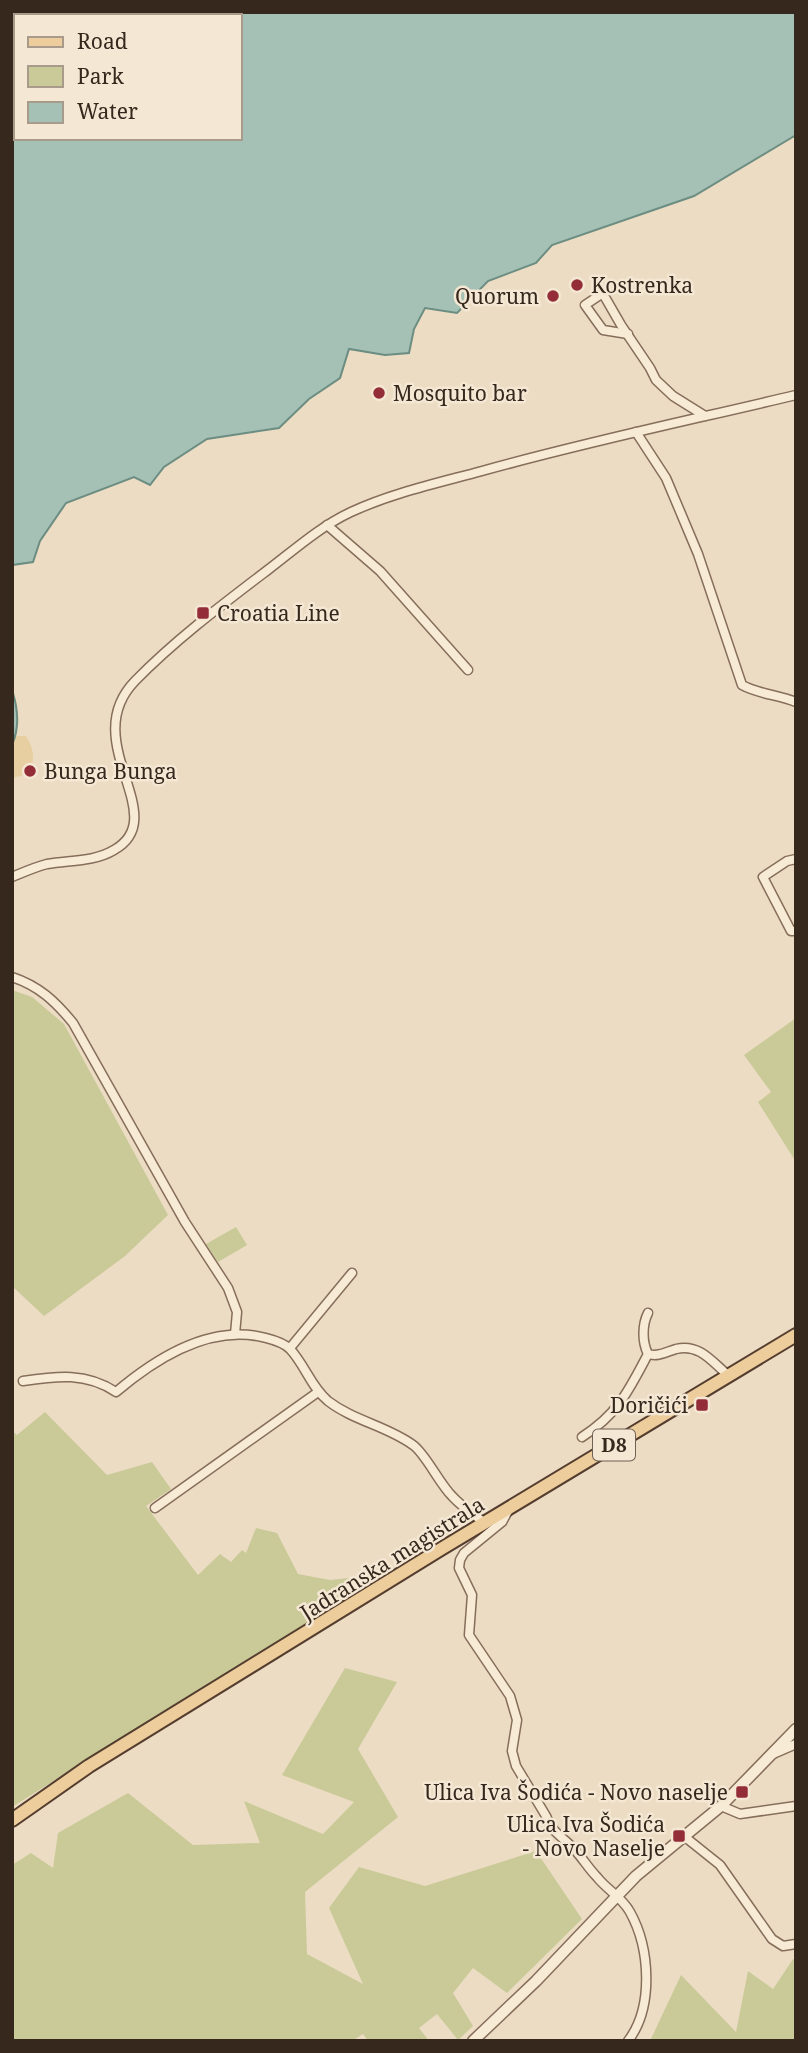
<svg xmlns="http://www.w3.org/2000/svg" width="808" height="2053" viewBox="0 0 808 2053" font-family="'Noto Serif',serif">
<rect width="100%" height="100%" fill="#ecdcc3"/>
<g fill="#c9ca98">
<polygon points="12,990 32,997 64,1024 168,1215 125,1256 44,1316 12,1286"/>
<polygon points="796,1018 796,1162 758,1102 771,1092 744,1055"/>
<polygon points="236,1227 247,1245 218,1262 206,1244"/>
<polygon points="45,1412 107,1475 152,1462 171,1489 146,1506 198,1575 220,1554 231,1562 242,1550 246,1553 256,1528 277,1533 298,1574 330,1580 349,1578 360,1590 12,1807 12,1431 17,1435"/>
<polygon points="345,1668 397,1682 358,1749 398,1817 305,1892 307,1954 363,1984 329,1908 359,1867 425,1886 536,1851 582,1919 507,1993 473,1968 453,1993 473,2026 458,2040 437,2014 419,2028 429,2041 368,2041 363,2034 352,2041 12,2041 12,1865 31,1853 53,1868 58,1833 128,1793 193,1845 260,1843 244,1801 323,1834 354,1802 282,1775"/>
<polygon points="793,1959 796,1961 796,2041 650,2041 681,1975 736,2032 748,1971 773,1989"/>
</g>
<path fill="#e8cfa1" d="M16,736H26C34,749 36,760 28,774L12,778V745Z"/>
<g fill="#a5c0b5" stroke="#6c8d82" stroke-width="2" fill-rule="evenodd">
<path d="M12,12H796V135L694,196L552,245L536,263L488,281L457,313L425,308L414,329L409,353L385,355L349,349L340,378L309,399L279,428L207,439L164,467L150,485L134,477L66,503L40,541L33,562L12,565ZM16,16H240V138H16Z"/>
<path d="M12,690C18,708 20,727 12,745Z"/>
</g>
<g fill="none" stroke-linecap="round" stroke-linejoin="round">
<g stroke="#866e5b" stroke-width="11">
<g id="minor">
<polyline points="602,292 621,325 650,368 656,380 673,396 705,416"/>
<polyline points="603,293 585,305 603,330 628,334"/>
<path d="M636,432L666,478L698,554L742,685C758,694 779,695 796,702"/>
<polyline points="327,525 380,571 468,670"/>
<polyline points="796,859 787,861 763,877 791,931 796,931"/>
<path d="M12,877C24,872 35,867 47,864C69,860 94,862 114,850C174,816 76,742 135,681C175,640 223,604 269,569C295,549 321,526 351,512C392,493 438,483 482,471C586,442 691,420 796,395"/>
<path d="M12,977C39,986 55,1001 73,1023L185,1222L228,1288L237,1312L235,1334"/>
<path d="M648,1313C642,1325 642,1342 648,1354C658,1357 666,1352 676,1349C700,1343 713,1363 729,1376"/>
<polyline points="290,1348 352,1273"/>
<path d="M23,1381C57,1376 86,1372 116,1392C156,1358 211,1323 266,1338C274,1340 284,1343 290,1349C305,1365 311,1387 328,1401C354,1421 387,1426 413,1445C425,1453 439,1483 452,1496C461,1506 474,1515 485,1523"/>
<path d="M582,1437C618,1414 629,1390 648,1354"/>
<polyline points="155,1508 318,1392"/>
<path d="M508,1511L502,1522L464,1553L460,1560L459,1568L472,1595L469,1635L510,1696L517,1720L512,1751L516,1766L546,1816C551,1832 563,1837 573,1848C582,1857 588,1868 597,1877C607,1890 622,1897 630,1912C650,1948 654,2007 628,2041"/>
<polyline points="773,1754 796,1744"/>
<polyline points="721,1806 740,1814 796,1806"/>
<polyline points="685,1837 720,1865 772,1939 783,1946 796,1944"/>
</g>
</g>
<g stroke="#866e5b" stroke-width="13">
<polyline id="tertiary" points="473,2041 536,1981 636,1876 721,1806 796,1729"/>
</g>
<g stroke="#543d2f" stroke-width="16">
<polyline id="primary" points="12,1820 89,1766 441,1549 796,1335"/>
</g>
<use href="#minor" stroke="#f8ebd6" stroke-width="8"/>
<use href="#tertiary" stroke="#f8ebd6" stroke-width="10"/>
<use href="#primary" stroke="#eecd9c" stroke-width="12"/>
</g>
<g fill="#932d37" stroke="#f4e7d3" stroke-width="2.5">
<circle cx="577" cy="285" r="7"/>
<circle cx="553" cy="296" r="7"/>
<circle cx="379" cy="393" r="7"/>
<rect x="196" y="606" width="14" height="14" rx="3.5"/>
<circle cx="30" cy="771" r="7"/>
<rect x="695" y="1398" width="14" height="14" rx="3.5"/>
<rect x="735" y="1785" width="14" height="14" rx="3.5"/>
<rect x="672" y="1829" width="14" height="14" rx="3.5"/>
</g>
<g text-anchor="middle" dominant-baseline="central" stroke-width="5" stroke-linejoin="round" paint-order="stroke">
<rect fill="#f4e7d3" stroke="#706154" stroke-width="2" x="593" y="1429.5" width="42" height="31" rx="5"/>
<g font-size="19" font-weight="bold" fill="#37281e">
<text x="614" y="1445">D8</text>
</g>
<g font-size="21" fill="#37281e" stroke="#f4e7d3" text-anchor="start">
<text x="591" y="285">Kostrenka</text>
<text x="539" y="296" text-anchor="end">Quorum</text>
<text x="393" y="393">Mosquito bar</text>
<text x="217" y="613">Croatia Line</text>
<text x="44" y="771">Bunga Bunga</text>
<text x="688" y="1405" text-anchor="end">Doričići</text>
<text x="728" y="1792" text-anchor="end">Ulica Iva Šodića - Novo naselje</text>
<text x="665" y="1824" text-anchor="end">Ulica Iva Šodića<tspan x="665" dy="24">- Novo Naselje</tspan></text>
</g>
<g font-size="21" fill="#37281e" stroke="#f4e7d3">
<text transform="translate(392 1558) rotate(-32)">Jadranska magistrala</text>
</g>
</g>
<rect width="808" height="2053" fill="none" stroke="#37281e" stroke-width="28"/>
<rect x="14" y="14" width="228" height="126" fill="#f4e7d3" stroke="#a89b8b" stroke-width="2"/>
<rect x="28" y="37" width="35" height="10" fill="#eecd9c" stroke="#a89b8b" stroke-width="2"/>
<text x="77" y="49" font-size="21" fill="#37281e">Road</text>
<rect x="28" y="66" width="35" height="21" fill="#c9ca98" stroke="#a89b8b" stroke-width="2"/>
<text x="77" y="84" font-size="21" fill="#37281e">Park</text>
<rect x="28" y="102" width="35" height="21" fill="#a5c0b5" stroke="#a89b8b" stroke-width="2"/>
<text x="77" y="119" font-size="21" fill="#37281e">Water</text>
</svg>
